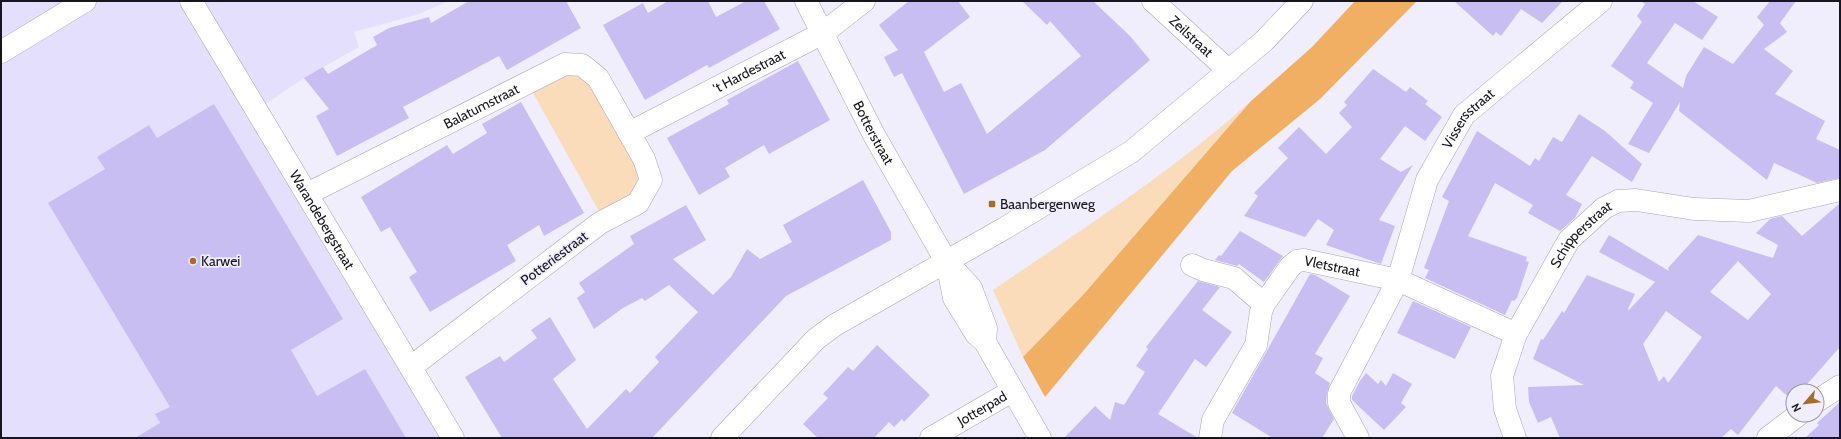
<svg xmlns="http://www.w3.org/2000/svg" width="1841" height="439" viewBox="0 0 1841 439" font-family="Cabin,sans-serif">
<rect width="100%" height="100%" fill="#f0edfc"/>
<polygon fill="#e5dffe" points="1,1 449,1 416,15 354,32 359,47 304,78 264,105 465,438 1,438"/>
<g fill="#fadbba">
<polygon points="567,72 591,78 643,177 635,194 600,213 532,91"/>
<path d="M1251,101L1083,295L1023,357L993,290C1081,230 1172,172 1251,101Z"/>
</g>
<polygon fill="#f1af64" points="1355,1 1417,1 1320,99 1232,171 1045,397 1023,357 1083,295 1251,101 1312,47"/>
<g fill="#c9bef2" fill-rule="evenodd">
<polygon points="469,1 566,1 581,28 507,70 499,56 403,107 409,118 337,156 316,116 329,109 304,78 323,67 328,74 377,45 373,37 389,28 429,17 431,23"/>
<polygon points="668,1 708,1 716,17 746,1 764,1 780,29 709,68 707,65 645,100 603,25 643,3 648,13"/>
<polygon points="909,1 958,1 970,17 924,52 944,92 961,83 987,134 1081,56 1050,21 1047,25 1022,1 1093,1 1130,36 1150,60 1045,150 964,194 902,73 894,77 884,57 898,50 879,25"/>
<polygon points="1454,1 1563,1 1542,23 1521,9 1501,36 1496,32 1493,36"/>
<polygon points="1641,1 1693,1 1718,17 1702,40 1675,23 1647,63 1683,88 1686,76 1704,47 1733,64 1764,25 1757,17 1770,1 1796,1 1780,23 1787,32 1764,49 1793,71 1775,94 1825,121 1816,139 1840,150 1840,178 1817,183 1774,163 1767,180 1679,111 1680,102 1649,153 1628,144 1653,103 1630,88 1634,82 1611,66 1642,22 1637,16 1645,4"/>
<polygon points="798,61 830,120 769,154 764,145 725,168 730,177 699,195 667,138 729,104 727,100"/>
<polygon points="1373,69 1406,92 1410,87 1428,101 1425,104 1442,117 1425,141 1405,126 1380,159 1401,172 1413,165 1379,220 1395,226 1381,264 1326,245 1334,230 1318,219 1305,237 1244,216 1258,196 1254,193 1288,158 1278,148 1299,127 1326,154 1352,127 1339,113 1347,105 1344,102"/>
<polygon points="521,102 584,213 544,236 539,225 507,245 516,261 430,312 409,277 417,272 390,227 381,232 361,197 447,145 453,154 487,133 482,124"/>
<polygon points="214,104 343,319 291,350 317,396 365,369 406,438 135,438 160,423 155,414 170,407 48,203 105,169 97,157 149,125 157,138"/>
<polygon points="1579,114 1605,131 1642,164 1632,182 1592,156 1566,195 1582,204 1575,218 1560,231 1528,213 1533,205 1495,183 1468,236 1527,257 1526,261 1529,262 1517,298 1514,301 1512,300 1505,315 1425,278 1429,270 1424,268 1449,201 1442,197 1477,131 1530,166 1535,158 1539,161 1553,137 1562,142"/>
<polygon points="863,180 891,232 891,240 786,296 652,438 502,438 465,377 500,356 504,362 537,338 531,330 550,317 576,360 553,379 587,429 626,389 630,393 645,377 659,362 655,357 698,312 669,285 645,301 642,298 623,308 594,329 577,298 585,292 579,283 634,244 630,236 686,205 706,240 673,259 713,295 731,277 747,249 760,259 792,242 783,225"/>
<path d="M1840,203V347L1801,391H1793L1792,400L1776,386L1738,435L1731,429L1721,438H1560L1551,417L1538,423L1529,402L1528,387L1584,385L1533,359L1541,339L1543,340L1562,311L1564,313L1587,275L1635,294L1628,309L1629,310L1655,282L1599,252L1609,235L1669,271L1668,268L1698,235L1773,258L1778,245L1756,233L1770,219L1782,216L1802,236ZM1738,261L1771,294L1748,320L1710,292ZM1666,311L1702,337L1668,383L1664,376L1659,382L1643,344Z"/>
<polygon points="1240,231 1283,256 1264,282 1239,264 1237,266 1215,260 1219,255 1221,256"/>
<polygon points="1310,274 1315,275 1350,296 1315,354 1323,358 1315,373 1330,383 1327,393 1326,403 1334,419 1322,438 1273,438 1232,413"/>
<polygon points="1198,281 1220,287 1202,310 1232,332 1206,367 1195,359 1158,414 1198,438 1064,438 1095,406 1110,420 1115,402 1124,405 1145,372 1136,366 1148,349 1146,347"/>
<polygon points="1413,301 1471,327 1455,359 1397,333"/>
<polygon points="877,345 930,395 904,422 902,419 894,427 889,422 874,438 818,438 803,424 828,398 823,394 848,367 853,371"/>
<polygon points="1366,373 1378,384 1381,380 1386,386 1393,373 1412,384 1401,403 1406,407 1384,430 1352,400 1352,396 1360,381"/>
<polygon points="1840,402 1840,438 1805,438 1819,425 1817,423"/>
</g>
<g fill="none" stroke-linecap="round" stroke-linejoin="round">
<g stroke="#a9a5bc" stroke-width="23">
<g id="street">
<path id="s1" d="M191,1L453,438"/>
<path id="s2" d="M806,1L874,135L946,261L971,288L986,328L985,342"/>
<path id="s3" d="M1153,1L1229,71"/>
<polyline points="1,52 85,1"/>
<path id="s4" d="M629,133L823,33L864,1"/>
<path id="s5" d="M307,194L565,64L582,65L598,78L644,159L651,180L638,203L600,223L411,367"/>
<polyline points="947,262 954,298 976,334 985,342 1040,438"/>
<polyline points="1192,265 1203,270 1234,278 1264,304"/>
<polyline points="1817,401 1840,386"/>
<path id="s6" d="M931,438L1012,391"/>
<path id="s7" d="M1210,438L1213,420L1256,345L1261,312L1264,304L1290,267L1297,261L1304,260L1398,280L1516,334"/>
<path id="s8" d="M1358,438L1339,403V393L1398,280L1427,180L1464,115L1601,1"/>
<path id="s9" d="M1515,438L1505,409L1502,376L1516,334L1569,240L1604,208L1618,201L1636,200L1694,209L1749,211L1840,190"/>
<polyline points="1768,438 1798,415"/>
</g>
</g>
<g stroke="#a9a5bc" stroke-width="23">
<polyline id="secondary" points="722,438 816,339 835,325 1005,228 1131,152 1264,41 1302,1"/>
</g>
<use href="#street" stroke="#fff" stroke-width="22"/>
<use href="#secondary" stroke="#fff" stroke-width="22"/>
</g>
<g fill="#a46d29" stroke="#f0edfc" stroke-width="1.5">
<rect x="988" y="200" width="8" height="8" rx="2"/>
<circle cx="193" cy="261" r="4"/>
</g>
<g text-anchor="middle" dominant-baseline="central" stroke-width="3.5" stroke-linejoin="round" paint-order="stroke">
<g font-size="14" fill="#17151d" stroke="#f0edfc">
<text stroke="none"><textPath href="#s3" startOffset="52">Zeilstraat</textPath></text>
<text stroke="none"><textPath href="#s4" startOffset="135">'t Hardestraat</textPath></text>
<text stroke="none"><textPath href="#s5" startOffset="195">Balatumstraat</textPath></text>
<text stroke="none"><textPath href="#s8" startOffset="356">Vissersstraat</textPath></text>
<text stroke="none"><textPath href="#s2" startOffset="148">Botterstraat</textPath></text>
<text stroke="none"><textPath href="#s1" startOffset="255">Warandebergstraat</textPath></text>
<text stroke="none"><textPath href="#s9" startOffset="228">Schipperstraat</textPath></text>
<text transform="translate(554 258) rotate(-37)">Potteriestraat</text>
<text stroke="none"><textPath href="#s7" startOffset="237">Vletstraat</textPath></text>
<text stroke="none"><textPath href="#s6" startOffset="59">Jotterpad</textPath></text>
</g>
<g font-size="14" fill="#17151d" stroke="#f0edfc" text-anchor="start">
<text x="1000" y="204">Baanbergenweg</text>
<text x="201" y="261">Karwei</text>
</g>
</g>
<rect width="1841" height="439" fill="none" stroke="#17151d" stroke-width="4"/>
<g transform="translate(1805 403) rotate(242)"><circle r="19" fill="#f0edfc" stroke="#9997a3"/>
<path d="M0-3L7 15L0 10L-7 15Z" fill="#a46d29"/>
<text y="-6" font-size="11" font-weight="bold" text-anchor="middle" fill="#17151d">N</text>
</g>
</svg>
